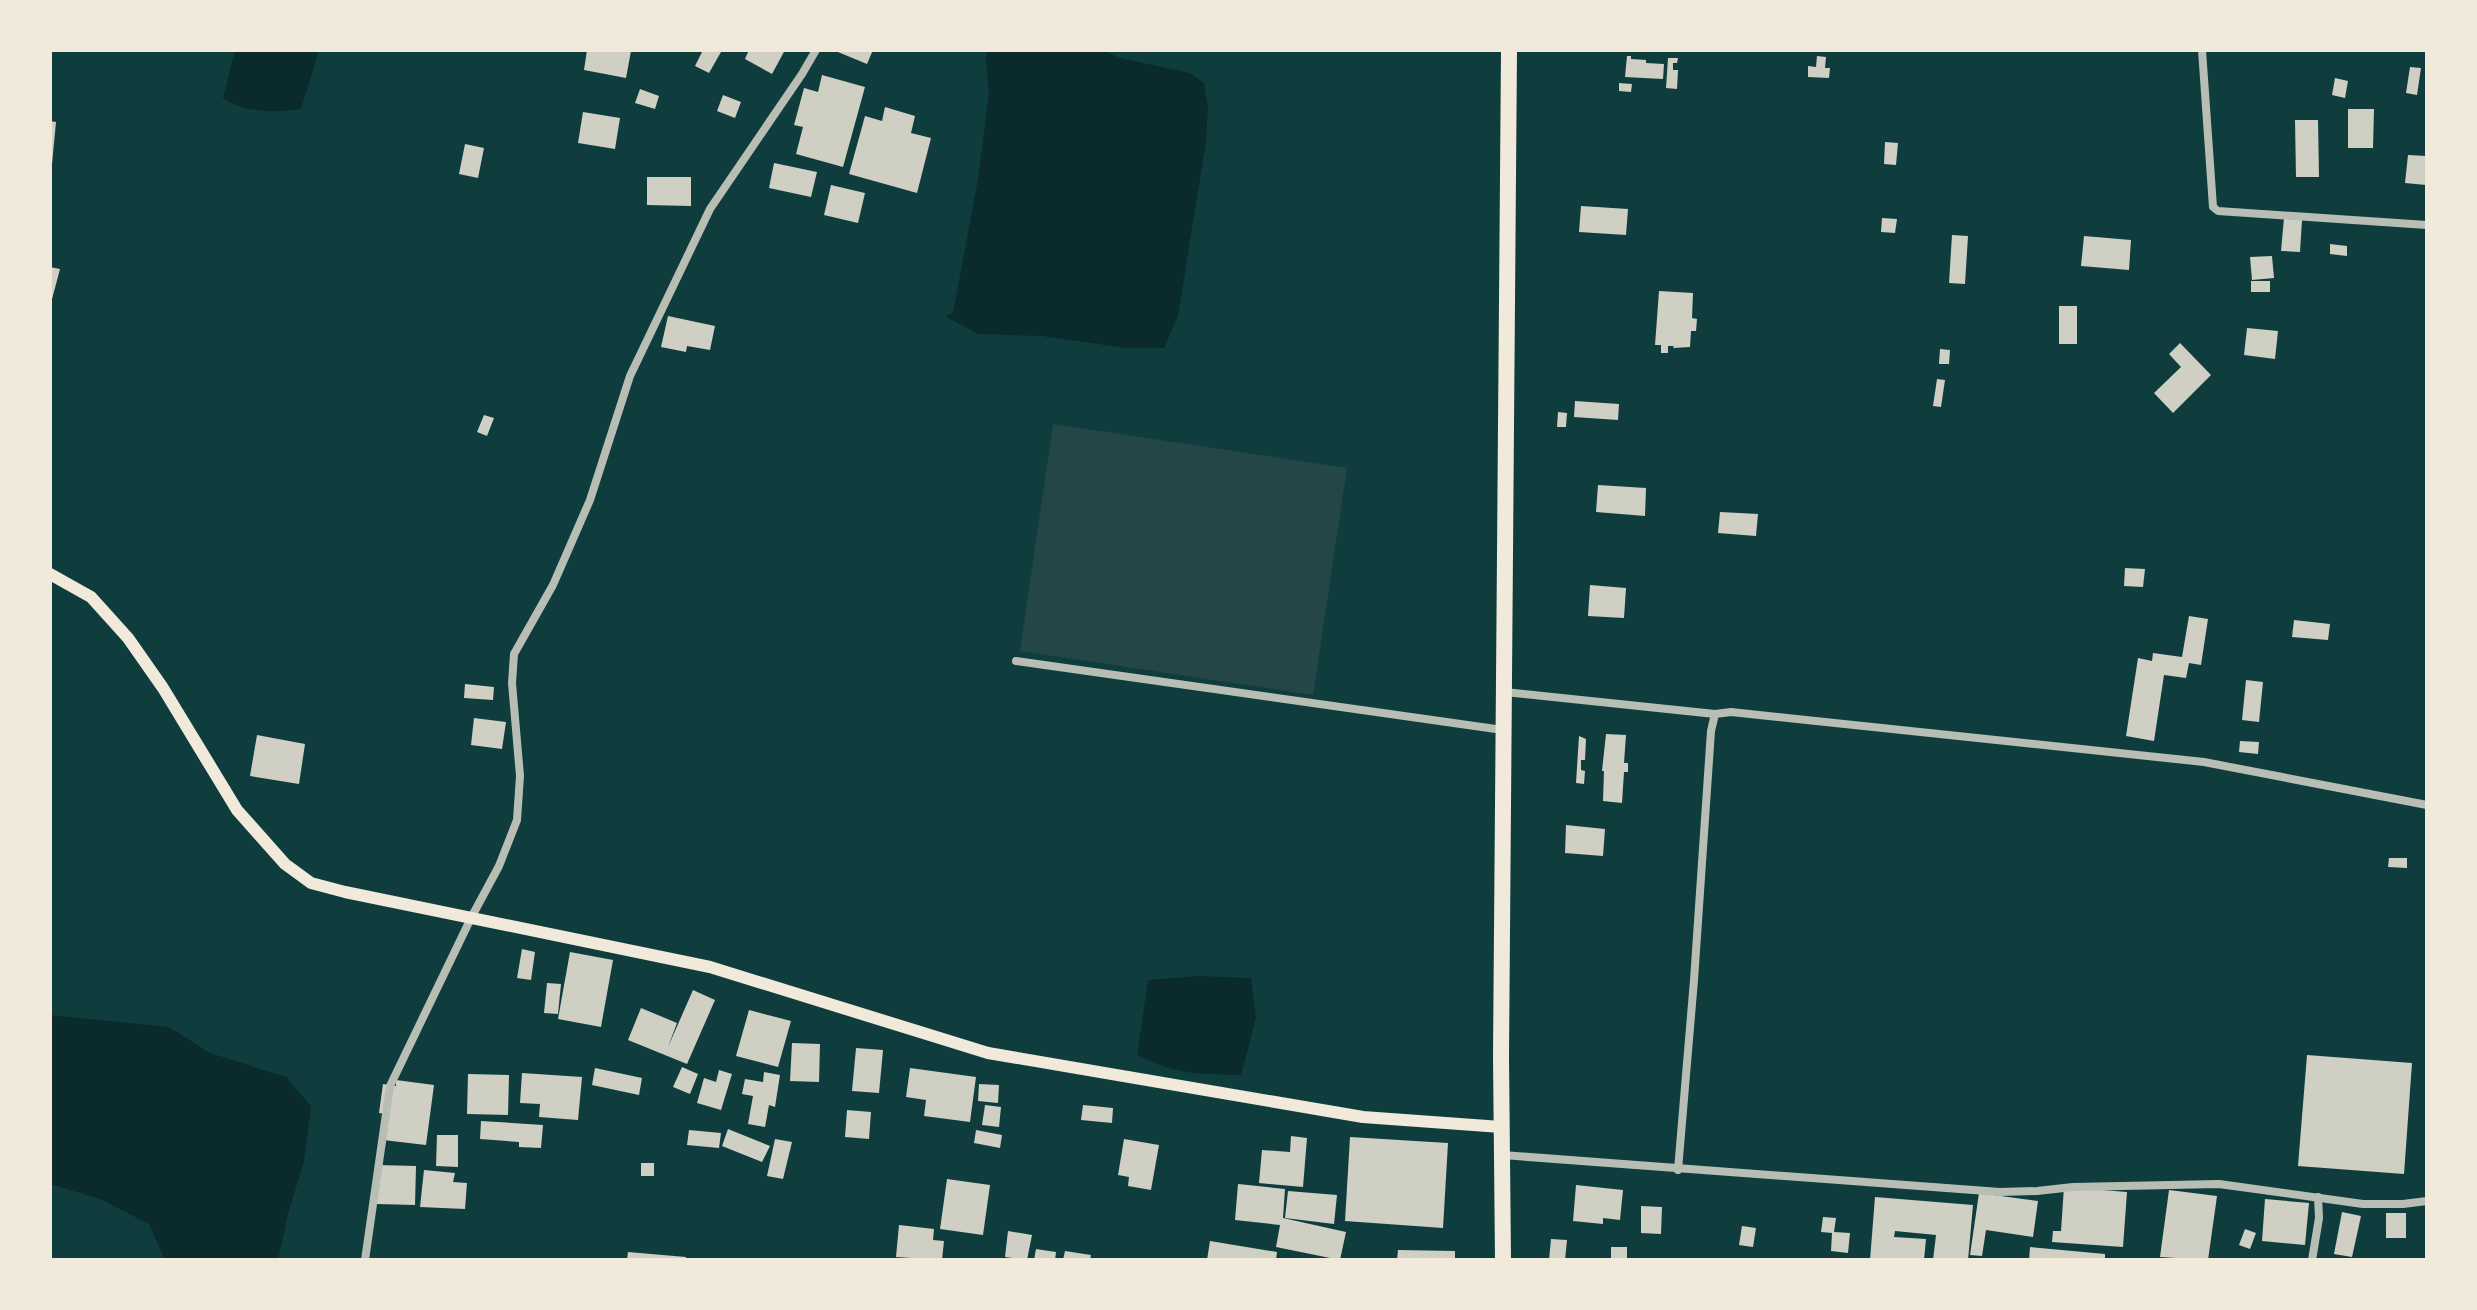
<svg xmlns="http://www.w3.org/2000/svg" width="2477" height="1310" viewBox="0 0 2477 1310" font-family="'Sofia Sans Condensed',sans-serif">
<rect width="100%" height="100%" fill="#0f3d3e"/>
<polygon fill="#244646" points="1053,424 1347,468 1313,695 1020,651"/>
<g fill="#0a2a2b">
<path d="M235,50H319L301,109C276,113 244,113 223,98Z"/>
<polygon points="987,50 1102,50 1120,58 1190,73 1204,83 1208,107 1206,141 1178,316 1164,348 1126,348 1042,336 978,334 945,316 953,313 978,179 989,92 986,64"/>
<path d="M1198,976L1251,978L1256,1018L1241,1075C1200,1074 1175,1075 1137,1055L1148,980Z"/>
<polygon points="50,1015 169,1027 210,1053 286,1077 311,1106 304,1161 288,1214 278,1260 165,1260 149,1224 100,1199 50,1184"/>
</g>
<g fill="#cfcfc3">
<polygon points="587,50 631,51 626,78 584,70"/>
<polygon points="703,50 721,52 709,73 695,66"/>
<polygon points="749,50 785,50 772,74 745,59"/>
<polygon points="833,50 873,50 867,64"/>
<polygon points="1627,56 1631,56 1631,59 1646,60 1646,63 1664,64 1663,79 1625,77"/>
<polygon points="1817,56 1826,57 1825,68 1830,68 1829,78 1808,77 1808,66 1816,67"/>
<polygon points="1668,58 1678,58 1677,63 1673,63 1673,70 1678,70 1677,89 1666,88"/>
<polygon points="2410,67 2421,68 2417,95 2406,93"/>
<polygon points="822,75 865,87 843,167 796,154 803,127 794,125 804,88 818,92"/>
<polygon points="2335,78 2348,81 2345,98 2332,95"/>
<polygon points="1619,83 1632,84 1631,92 1619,91"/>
<polygon points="640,89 659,96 655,109 635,103"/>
<polygon points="723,95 741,102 735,118 717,111"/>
<polygon points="885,107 915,116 911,133 931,138 917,193 849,174 865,116 882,121"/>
<polygon points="2348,109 2374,109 2373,148 2348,148"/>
<polygon points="583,112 620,118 615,149 578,143"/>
<polygon points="2295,120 2318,120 2319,177 2296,177"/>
<polygon points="50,121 56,122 52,164 50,164"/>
<polygon points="1885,142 1898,143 1896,165 1884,164"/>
<polygon points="465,144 484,148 478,178 459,174"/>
<polygon points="2408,155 2427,156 2426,185 2405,183"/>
<polygon points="774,163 817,172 811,197 769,188"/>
<polygon points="647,177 691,177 691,206 647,205"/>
<polygon points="831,185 865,193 858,223 824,215"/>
<polygon points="1581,206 1628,209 1626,235 1579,232"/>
<polygon points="1882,218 1897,219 1895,233 1881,232"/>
<polygon points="2284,218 2302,220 2300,252 2281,251"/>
<polygon points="1952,235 1968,236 1965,284 1949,283"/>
<polygon points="2084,236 2131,240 2129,270 2081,266"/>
<polygon points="2330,244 2347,246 2347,256 2330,254"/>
<polygon points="2272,256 2274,278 2252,280 2250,257"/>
<polygon points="50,267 60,269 51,303 50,303"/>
<rect x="2251" y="281" width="19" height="11"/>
<polygon points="1659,291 1693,293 1692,318 1697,319 1696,331 1691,331 1690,347 1673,348 1674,346 1668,346 1668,353 1661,353 1661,345 1655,345"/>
<rect x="2059" y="306" width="18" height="38"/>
<polygon points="668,316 715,326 710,350 687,346 686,352 661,347"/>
<polygon points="2247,328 2278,331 2275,359 2244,355"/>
<polygon points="2180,343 2211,375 2173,413 2154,393 2181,367 2169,354"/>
<polygon points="1940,349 1950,350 1949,364 1939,364"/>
<polygon points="1937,379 1945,380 1941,407 1933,406"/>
<polygon points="1575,401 1619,404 1618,420 1574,417"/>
<polygon points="1558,412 1567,413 1566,427 1557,427"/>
<polygon points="484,415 494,418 487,436 477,432"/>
<polygon points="1598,485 1646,488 1645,516 1596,512"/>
<polygon points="1720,512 1758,514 1756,536 1718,533"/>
<polygon points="2125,568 2145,569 2143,587 2124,586"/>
<polygon points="1590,585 1626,588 1624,618 1588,616"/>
<polygon points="2189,616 2208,619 2201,665 2189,663 2186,678 2164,675 2154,741 2126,736 2138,658 2152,661 2153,653 2182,657"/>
<polygon points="2294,620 2330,624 2328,640 2292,637"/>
<polygon points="2246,680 2263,682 2259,722 2242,720"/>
<polygon points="465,684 494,687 493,700 464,698"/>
<polygon points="474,718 506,722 502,749 471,745"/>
<polygon points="1606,734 1626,735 1624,763 1628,763 1628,772 1624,772 1622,803 1603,801 1604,771 1602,771"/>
<polygon points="257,735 305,744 299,784 250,776"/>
<polygon points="1579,736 1586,739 1585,760 1581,760 1581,770 1585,771 1584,784 1576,783"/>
<polygon points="2240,741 2259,742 2258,754 2239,752"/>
<polygon points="1566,825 1605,829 1603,856 1565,853"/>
<polygon points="2389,858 2407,858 2407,868 2388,867"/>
<polygon points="522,949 535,952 531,980 517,978"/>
<polygon points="570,952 613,960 601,1027 558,1019"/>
<polygon points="547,983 561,984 558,1014 544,1013"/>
<polygon points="693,990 715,1000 687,1064 628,1040 641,1008 677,1023 668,1047"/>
<polygon points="749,1010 791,1021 778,1067 736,1056"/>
<polygon points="792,1043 820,1044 819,1082 790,1081"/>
<polygon points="856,1048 883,1050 879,1093 852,1091"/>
<polygon points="2307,1055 2412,1063 2404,1174 2298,1166"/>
<polygon points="682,1067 698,1074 690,1094 673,1087"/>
<polygon points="595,1068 642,1078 639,1095 592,1085"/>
<polygon points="910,1068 976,1077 970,1122 924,1116 926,1100 906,1097"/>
<polygon points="719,1070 732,1074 721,1110 697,1103 704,1078 716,1082"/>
<polygon points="764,1072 780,1075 775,1107 769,1105 765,1127 748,1124 753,1096 742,1094 745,1079 763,1082"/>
<polygon points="522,1073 582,1077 578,1120 539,1117 540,1104 520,1103"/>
<polygon points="468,1074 509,1075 508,1115 467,1114"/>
<polygon points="396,1080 434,1085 426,1145 383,1140 386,1114 379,1113 383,1084 396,1086"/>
<polygon points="979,1084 999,1085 998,1103 978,1101"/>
<polygon points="985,1105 1001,1107 999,1127 982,1125"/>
<polygon points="1083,1105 1113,1108 1112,1123 1081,1120"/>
<polygon points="847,1110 871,1112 869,1139 845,1137"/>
<polygon points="481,1121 543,1125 541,1148 519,1147 519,1142 480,1139"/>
<polygon points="728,1129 770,1146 762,1162 722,1146"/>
<polygon points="689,1130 721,1133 719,1148 687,1145"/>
<polygon points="976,1130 1002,1135 1000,1148 974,1143"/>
<polygon points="437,1135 458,1135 458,1167 436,1166"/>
<polygon points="1291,1136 1307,1138 1303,1187 1259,1183 1262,1150 1290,1152"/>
<polygon points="1350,1137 1448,1143 1443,1228 1345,1221"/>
<polygon points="775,1139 792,1142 783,1179 767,1176"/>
<polygon points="1124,1139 1159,1145 1151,1190 1128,1186 1129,1177 1118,1175"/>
<rect x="641" y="1163" width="13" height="13"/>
<polygon points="377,1165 416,1166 415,1205 377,1204"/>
<polygon points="424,1170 455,1173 453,1182 467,1183 465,1209 420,1207"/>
<polygon points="947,1179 990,1185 983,1235 940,1229"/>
<polygon points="1238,1184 1285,1189 1283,1218 1346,1232 1340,1260 1276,1247 1280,1225 1235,1220"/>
<polygon points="1576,1185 1623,1190 1620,1220 1603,1218 1603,1224 1573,1221"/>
<polygon points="2064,1187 2127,1192 2123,1247 2052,1242 2053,1231 2061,1231"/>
<polygon points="2169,1190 2217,1196 2208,1260 2160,1257"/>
<polygon points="1288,1191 1337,1195 1334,1224 1285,1218"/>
<polygon points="1979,1193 2038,1201 2033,1237 1986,1230 1982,1256 1970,1255"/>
<polygon points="1875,1197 1973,1205 1968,1260 1933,1260 1936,1235 1895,1231 1894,1237 1926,1239 1924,1260 1870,1260"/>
<polygon points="2265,1199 2309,1203 2305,1245 2262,1241"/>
<polygon points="1641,1206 1662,1207 1661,1234 1641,1233"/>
<polygon points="2342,1212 2361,1216 2352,1257 2334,1254"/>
<rect x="2386" y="1213" width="20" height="25"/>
<polygon points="1823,1217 1836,1218 1834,1232 1850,1233 1848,1253 1831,1251 1832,1233 1821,1232"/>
<polygon points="899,1225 934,1229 933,1240 944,1241 942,1260 896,1257"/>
<polygon points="1742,1226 1756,1228 1753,1247 1739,1245"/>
<polygon points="2245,1229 2256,1233 2250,1249 2239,1245"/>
<polygon points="1008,1231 1032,1235 1027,1260 1005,1257"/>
<polygon points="1551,1239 1567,1240 1565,1260 1549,1260"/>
<polygon points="1210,1241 1277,1252 1276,1260 1207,1260"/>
<rect x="1611" y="1247" width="16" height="13"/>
<polygon points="2030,1247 2105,1254 2105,1260 2029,1260"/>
<polygon points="1036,1249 1056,1252 1055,1260 1034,1260"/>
<polygon points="1398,1250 1455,1251 1455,1260 1397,1260"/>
<polygon points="1065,1251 1091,1255 1090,1260 1063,1260"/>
<polygon points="628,1252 686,1257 686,1260 627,1260"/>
</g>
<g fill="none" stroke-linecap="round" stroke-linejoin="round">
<g stroke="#b8beb3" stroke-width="8">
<polyline points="2202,50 2213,207 2218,211 2427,225"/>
<polyline points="1016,661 1503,730"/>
<polyline points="1505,692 1715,714"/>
<polyline points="1502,1155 2000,1192 2037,1191 2073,1187 2219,1184 2363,1204 2403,1204 2427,1201"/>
<polyline points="1678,1170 1694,980 1711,731 1715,714 1731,712 2204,762 2427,805"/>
<polyline points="365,1260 390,1086 471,918 499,866 517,820 520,776 512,683 514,654 553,585 590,500 630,376 710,209 802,74 816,50"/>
<polyline points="2312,1260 2319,1218 2318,1197"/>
</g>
<polyline stroke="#f1e9da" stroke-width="12" points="50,574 91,597 128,638 163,688 237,810 285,864 311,883 345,892 710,967 988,1053 1363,1117 1501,1127"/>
<polyline stroke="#f1e9da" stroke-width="16" points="1503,1260 1501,1057 1509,50"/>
</g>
<rect width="2477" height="1310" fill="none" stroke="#f1e9da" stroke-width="104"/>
</svg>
